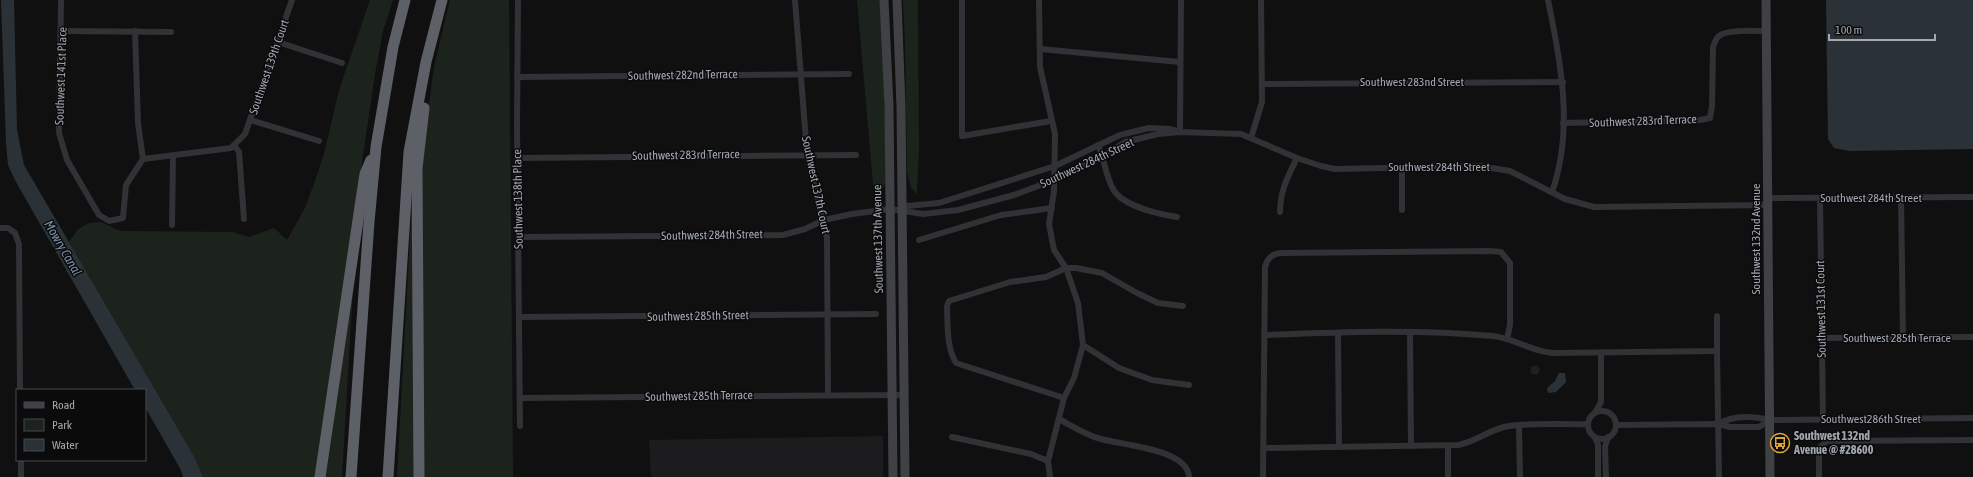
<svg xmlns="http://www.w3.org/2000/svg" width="1973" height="477" viewBox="0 0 1973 477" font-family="'Asap Condensed',sans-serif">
<rect width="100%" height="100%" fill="#101011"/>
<polygon fill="#1c1c1e" points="883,436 883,477 651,477 649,440"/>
<g fill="#1c231d">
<polygon points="370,0 393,0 383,31 375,74 316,477 203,477 195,458 69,242 78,229 89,223 101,222 120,231 233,232 249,237 274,228 287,240 305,208 316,178 324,154 339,90"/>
<polygon points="450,0 509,0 513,477 421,477 420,173 434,67"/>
<polygon points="857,0 880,0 884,57 886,181 882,189 874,195"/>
<polygon points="903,0 918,0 919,149 917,194 911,188 907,171 905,44"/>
<polygon points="412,205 415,477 397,477 411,219"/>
<polygon points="353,288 342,477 324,477"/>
<circle cx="1535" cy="370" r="4.5"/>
</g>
<g fill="#2a3238">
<polygon points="1,0 14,0 17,130 24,165 195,458 203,477 183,477 181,470 145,407 145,390 135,390 16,182 8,165 6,142"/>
<polygon points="1826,0 1973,0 1973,149 1850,151 1834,148 1828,139"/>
<polygon points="1559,373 1565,373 1566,382 1556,392 1548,393 1547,388 1555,381"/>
</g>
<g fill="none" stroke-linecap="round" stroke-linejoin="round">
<g stroke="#313235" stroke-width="6">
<polyline points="61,0 59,133 67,160 99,215 109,221 123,218 126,185 143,159 231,148 245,134 292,0"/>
<polyline points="518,0 517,125 520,426"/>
<polyline points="795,0 807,154 827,238 828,395"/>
<polyline points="962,0 962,136 1051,121"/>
<polyline points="1039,0 1040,67 1055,134 1054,191 1049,224 1054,250 1066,268 1078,303 1083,345 1074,378 1064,398 1048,461 1050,477"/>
<path d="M1548,0C1561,63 1574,130 1552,192"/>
<polyline points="62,31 171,32"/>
<polyline points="135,31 138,123 143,159"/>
<polyline points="278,42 342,63"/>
<polyline points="1040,49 1180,62"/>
<polyline points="517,77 849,74"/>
<polyline points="1262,84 1563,82"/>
<polyline points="250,120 319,141"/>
<path d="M1563,123L1700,120L1710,118L1712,106L1713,47C1715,42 1716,38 1719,36C1727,29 1756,31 1767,31"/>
<polyline points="1180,132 1181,0"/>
<polyline points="1251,138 1262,102 1261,0"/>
<polyline points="234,145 239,152 244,219"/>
<path d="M1098,145C1104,159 1106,176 1113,189C1122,206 1159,214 1177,217"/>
<polyline points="517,158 856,155"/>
<polyline points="1901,197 1903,338"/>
<polyline points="1768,198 1973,197"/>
<polyline points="1820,198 1823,419"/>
<polyline points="902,210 907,206 939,203 1055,166 1120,135 1149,128 1169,129 1177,131"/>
<polyline points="1402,210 1402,167"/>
<path d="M1280,212C1280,191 1288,176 1297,158"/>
<polyline points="172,225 173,156"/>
<polyline points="0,228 8,228 15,233 19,244 20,390"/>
<polyline points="519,237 783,235 805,229 824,220 852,214 890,209 923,214 958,210 1014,195 1054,180 1103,156 1125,142 1158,134 1180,132 1241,134 1297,158 1321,166 1335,169 1479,166 1510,171 1565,199 1594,207 1768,205"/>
<polyline points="919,240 1001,215 1052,208"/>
<polyline points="519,317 876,314"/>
<polyline points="1410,332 1411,446"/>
<polyline points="1338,333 1339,447"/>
<path d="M1265,335C1341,332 1417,329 1493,336C1514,338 1532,352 1553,353L1717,351V316"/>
<polyline points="1822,338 1973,337"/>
<polyline points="1083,345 1119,368 1152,380 1189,385"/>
<polyline points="1717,351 1719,477"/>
<polyline points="520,398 905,395"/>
<path d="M1064,398L956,363C946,346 948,326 947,306L949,301L1010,282L1046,277L1066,268H1076L1102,273L1137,293L1158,303L1183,306"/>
<circle cx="1602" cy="425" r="14"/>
<polyline points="1596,411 1601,402 1601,353"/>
<path d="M1059,419C1072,426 1086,435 1101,439C1122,445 1188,449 1189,477"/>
<path d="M1718,424C1733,415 1753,416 1770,420L1973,418"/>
<polyline points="1519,425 1520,477"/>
<polyline points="1616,425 1718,424 1730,427 1759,427 1770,420"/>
<polyline points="952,437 1031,454 1048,461"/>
<polyline points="1595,437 1598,445 1598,477"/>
<polyline points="1448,446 1448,477"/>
<path d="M1263,448L1458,445C1475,442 1488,431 1504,427C1525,422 1564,425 1587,424"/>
<polyline points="21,460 21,477"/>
<path d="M1263,477L1265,267C1267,259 1272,254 1280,253L1490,251L1501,252L1510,263V325L1507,339"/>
<polyline points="1606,477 1605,447 1608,437"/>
<polyline points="1819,477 1819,448 1827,441 1973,440"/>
</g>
<g stroke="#3f4145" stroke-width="9">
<polyline points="884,0 889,106 893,477"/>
<polyline points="897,0 901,107 905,477"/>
<polyline points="1766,0 1770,477"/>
</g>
<g stroke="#5d6066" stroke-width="11">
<polyline points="320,477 361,200 365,174 371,160"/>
<polyline points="351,477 369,222 376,147 393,47 405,0"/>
<polyline points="388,477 409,152 426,62 442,0"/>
<polyline points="419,477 417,168 424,108"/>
</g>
</g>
<defs>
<g id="bus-ring" transform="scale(1)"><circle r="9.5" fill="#0b0b0c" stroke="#e0a538" stroke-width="1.5"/><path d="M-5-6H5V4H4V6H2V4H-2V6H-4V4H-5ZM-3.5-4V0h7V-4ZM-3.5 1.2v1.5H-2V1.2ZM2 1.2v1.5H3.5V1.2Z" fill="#e0a538"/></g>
</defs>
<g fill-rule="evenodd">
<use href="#bus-ring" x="1780" y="443"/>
</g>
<g text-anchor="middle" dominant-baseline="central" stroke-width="3" stroke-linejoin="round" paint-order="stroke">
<g font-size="12" fill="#a2a7b0" stroke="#0b0b0c">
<text transform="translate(269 67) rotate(-71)">Southwest 139th Court</text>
<text transform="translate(683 75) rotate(-1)">Southwest 282nd Terrace</text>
<text transform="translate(61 76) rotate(-88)">Southwest 141st Place</text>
<text x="1412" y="82">Southwest 283nd Street</text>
<text transform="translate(1643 121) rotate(-2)">Southwest 283rd Terrace</text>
<text transform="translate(686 155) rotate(-1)">Southwest 283rd Terrace</text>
<text transform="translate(1087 163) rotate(-25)">Southwest 284th Street</text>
<text x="1439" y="167">Southwest 284th Street</text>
<text transform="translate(816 185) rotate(78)">Southwest 137th Court</text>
<text x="1871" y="198">Southwest 284th Street</text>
<text transform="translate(518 199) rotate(-91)">Southwest 138th Place</text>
<text transform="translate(712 235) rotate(-1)">Southwest 284th Street</text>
<text transform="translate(878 239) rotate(-91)">Southwest 137th Avenue</text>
<text transform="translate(1756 239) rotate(-90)">Southwest 132nd Avenue</text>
<text transform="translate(1821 309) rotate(-91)">Southwest 131st Court</text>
<text transform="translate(698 316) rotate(-1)">Southwest 285th Street</text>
<text x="1897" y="338">Southwest 285th Terrace</text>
<text transform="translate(699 396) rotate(-1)">Southwest 285th Terrace</text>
<text x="1871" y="419">Southwest286th Street</text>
</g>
<g font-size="12" font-weight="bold" fill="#a2a7b0" stroke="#0b0b0c" text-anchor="start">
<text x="1794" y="436">Southwest 132nd<tspan x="1794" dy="14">Avenue @ #28600</tspan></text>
</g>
<g font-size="13" font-style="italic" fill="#7b94a9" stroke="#0b0b0c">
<text transform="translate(63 248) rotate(60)">Mowry Canal</text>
</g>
</g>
<rect x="16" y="389" width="130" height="72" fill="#0b0b0c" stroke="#47494e"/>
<rect x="24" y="402" width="20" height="6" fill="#3f4145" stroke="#47494e"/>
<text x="52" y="409" font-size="12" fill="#a2a7b0">Road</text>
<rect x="24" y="419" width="20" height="12" fill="#1c231d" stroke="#47494e"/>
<text x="52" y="429" font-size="12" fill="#a2a7b0">Park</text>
<rect x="24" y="439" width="20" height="12" fill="#2a3238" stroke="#47494e"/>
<text x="52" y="449" font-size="12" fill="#a2a7b0">Water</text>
<path d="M1829 34v6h106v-6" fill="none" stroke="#a2a7b0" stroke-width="2"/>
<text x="1835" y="34" font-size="12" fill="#a2a7b0" stroke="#0b0b0c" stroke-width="3" paint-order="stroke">100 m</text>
</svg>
